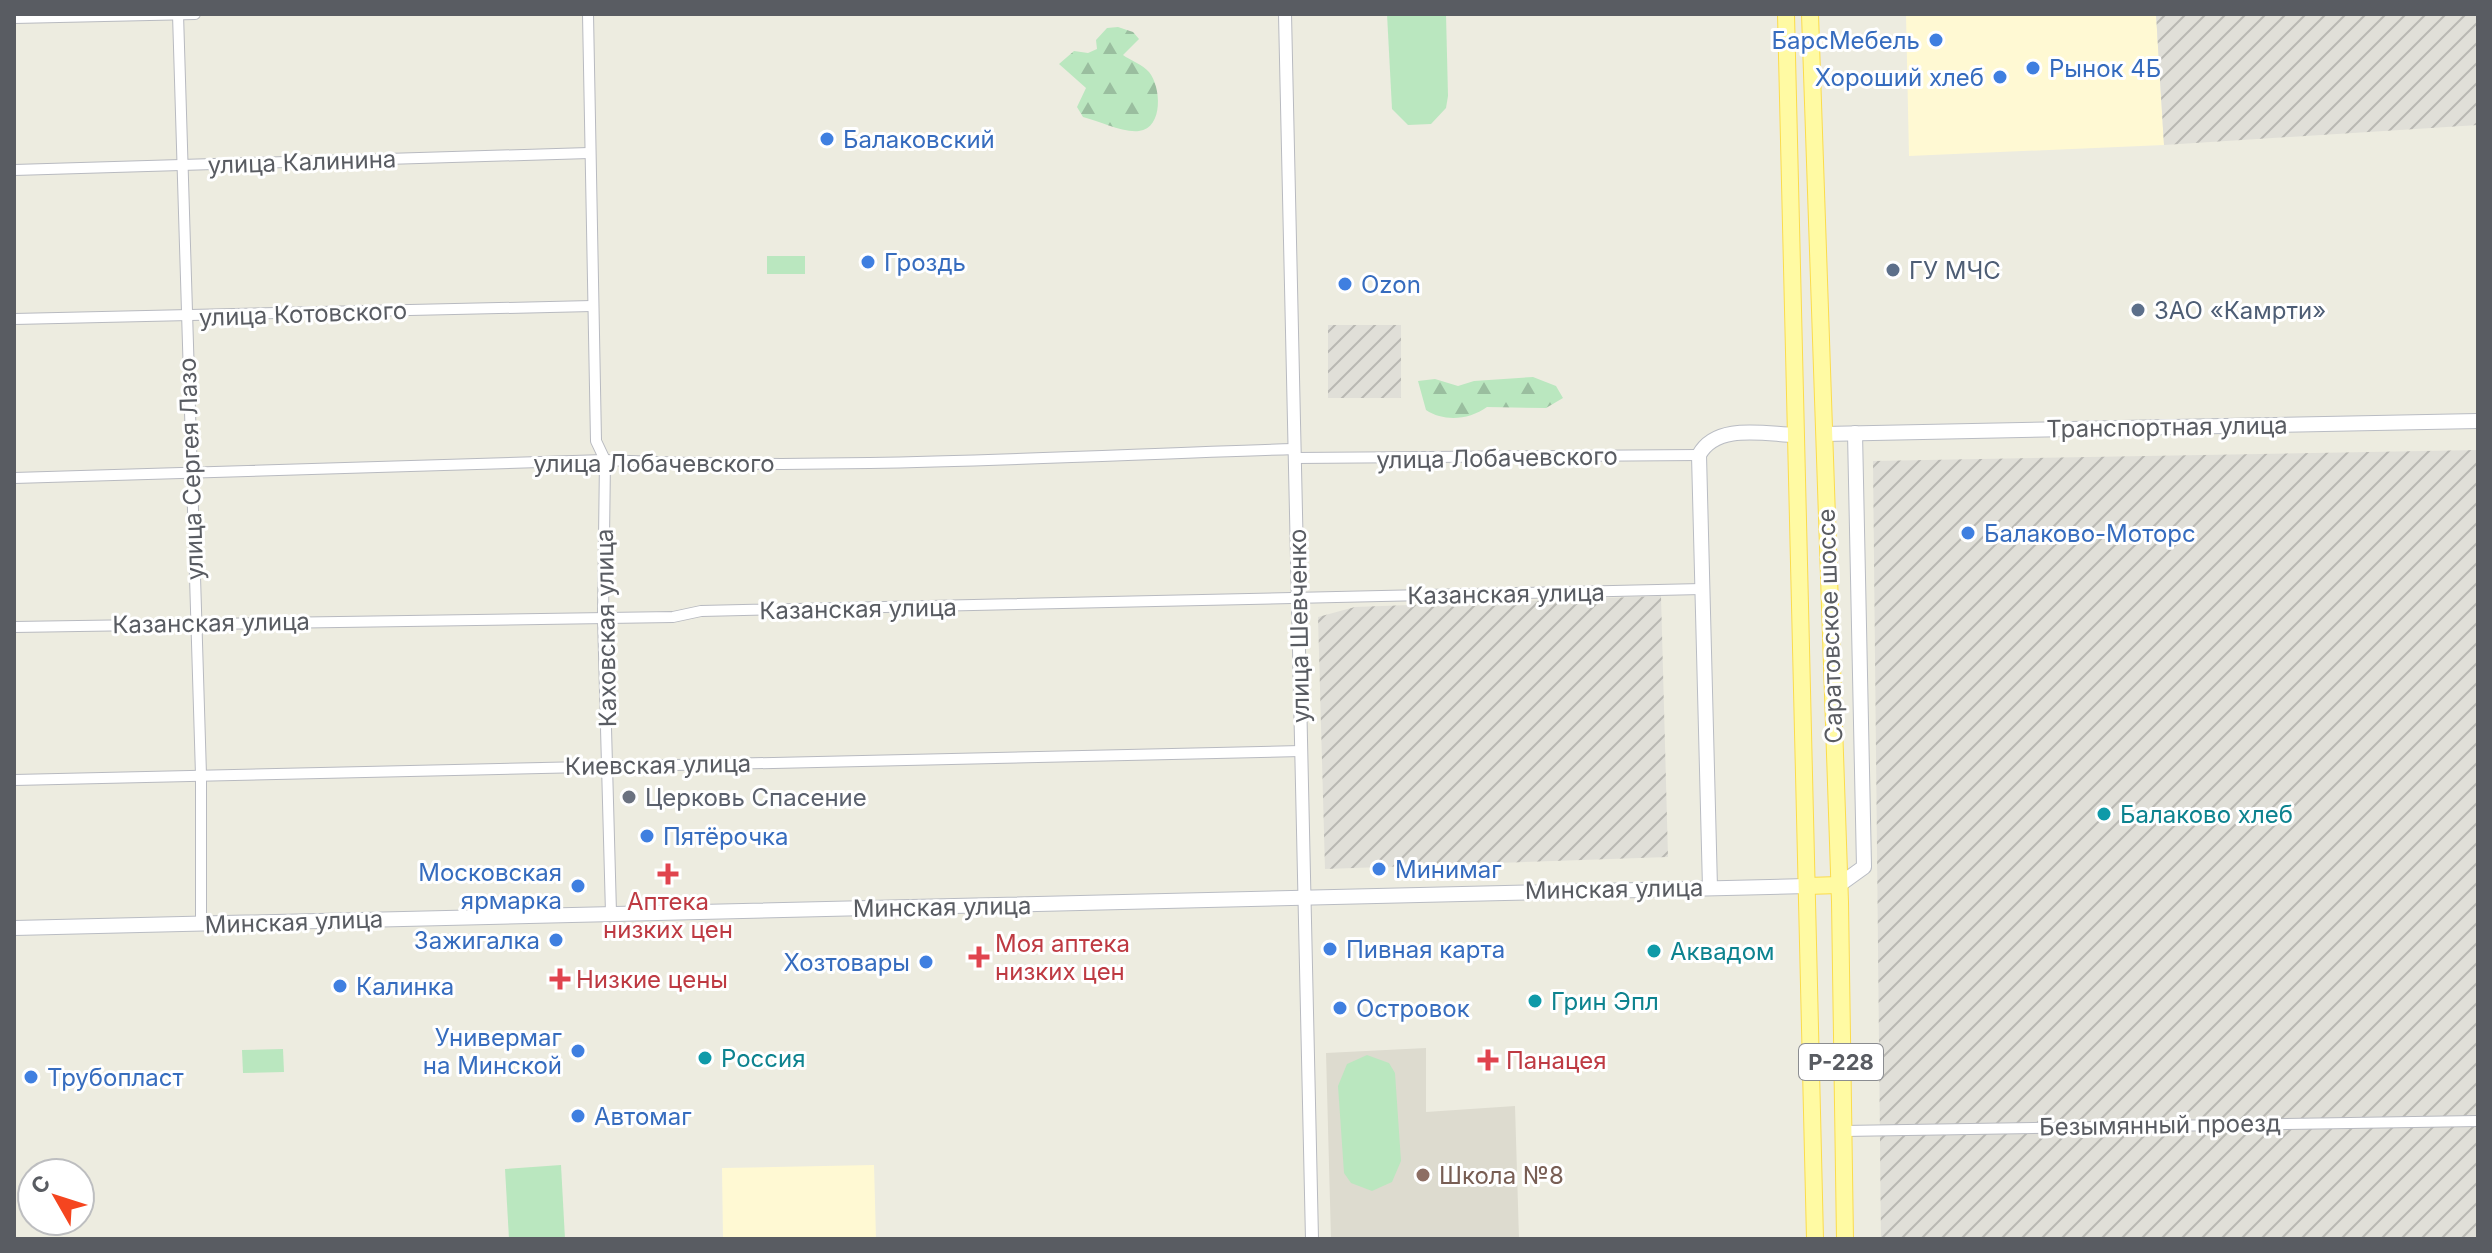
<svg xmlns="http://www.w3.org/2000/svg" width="2492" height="1253" viewBox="0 0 2492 1253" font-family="Inter,sans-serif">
<defs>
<pattern id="industrial-furrows" width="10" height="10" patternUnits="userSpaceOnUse" patternTransform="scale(2)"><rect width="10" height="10" fill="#e0dfd8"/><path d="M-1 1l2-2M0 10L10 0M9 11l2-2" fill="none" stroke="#b9b8b3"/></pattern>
<pattern id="forest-firs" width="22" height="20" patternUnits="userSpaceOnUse" patternTransform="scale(2)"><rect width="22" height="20" fill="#bae7bf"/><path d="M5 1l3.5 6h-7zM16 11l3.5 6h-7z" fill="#9abe9f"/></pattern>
</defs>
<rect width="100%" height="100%" fill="#edece0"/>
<g fill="#fff9d3">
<polygon points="1906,14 2156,14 2164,145 1909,156"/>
<polygon points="874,1165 876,1239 723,1239 722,1168"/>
</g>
<g fill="url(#industrial-furrows)">
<polygon points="2156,14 2478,14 2478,125 2164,145"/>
<rect x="1328" y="325" width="73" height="73"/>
<polygon points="2478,450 2478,1239 1881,1239 1873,461"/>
<polygon points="1661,596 1668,857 1325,869 1318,617 1355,607"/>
</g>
<polygon fill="#dddbcf" points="1426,1048 1426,1112 1515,1106 1519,1239 1331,1239 1326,1053"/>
<g fill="url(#forest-firs)">
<path d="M1118,27L1133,32L1139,39L1123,55C1130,60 1143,65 1149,72C1161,86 1164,128 1139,131C1123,133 1099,121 1083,117L1077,107L1086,88L1059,64L1074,51L1088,53L1097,49L1096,40L1107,28Z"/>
<path d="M1533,377L1556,386L1563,398L1546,408L1487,407C1469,420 1444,422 1426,410L1418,381L1435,379L1458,386L1474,381Z"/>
</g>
<g fill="#bae7bf">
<polygon points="1387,14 1446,14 1448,96 1446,108 1431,124 1408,125 1392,109"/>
<rect x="767" y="256" width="38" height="18"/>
<polygon points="283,1049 284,1072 243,1073 242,1050"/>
<polygon points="1367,1055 1389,1063 1395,1073 1401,1161 1392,1182 1372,1191 1351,1183 1344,1173 1338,1086 1347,1064"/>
<polygon points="561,1165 565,1239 509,1239 505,1169"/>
</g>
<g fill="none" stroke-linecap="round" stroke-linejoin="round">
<g stroke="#b8bac0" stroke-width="12">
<g id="minor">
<polyline points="178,14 201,775 201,924"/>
<polyline points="588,14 596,441 605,460 603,617 611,913"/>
<polyline points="14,18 195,14"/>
<polyline points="14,170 589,153"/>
<polyline points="14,319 592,306"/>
<polyline points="1295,458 1699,455"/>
<path d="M14,478L605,460C835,471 1066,456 1295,449"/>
<polyline points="14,627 673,617 701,611 1702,589"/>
<polyline points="14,780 1301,751"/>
<polyline points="1843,1131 2478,1121"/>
</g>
</g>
<g stroke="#b8bac0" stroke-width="14">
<polyline id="tertiary" points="1285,14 1312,1239"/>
</g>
<g stroke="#b9bcc3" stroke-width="16">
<g id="secondary">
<polyline points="1824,434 2478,421"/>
<polyline points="1839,885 1864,867 1855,433"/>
<path d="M1710,888L1699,455C1716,423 1764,434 1795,435"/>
<polyline points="14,928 1807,886"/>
</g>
</g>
<g stroke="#fbdc4c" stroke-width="18">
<g id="primary">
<polyline points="1786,14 1815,1239"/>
<polyline points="1810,14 1840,902 1845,1239"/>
<polyline points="1807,886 1839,885"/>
</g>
</g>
<use href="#minor" stroke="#fff" stroke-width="10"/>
<use href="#tertiary" stroke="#fff" stroke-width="12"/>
<use href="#secondary" stroke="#fff" stroke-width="14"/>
<use href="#primary" stroke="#fffaa3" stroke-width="16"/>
</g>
<g fill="#3f7fe0" stroke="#fff" stroke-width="3">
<circle cx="1936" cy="40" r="8"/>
<circle cx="2033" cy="68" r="8"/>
<circle cx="2000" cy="77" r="8"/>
<circle cx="827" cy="139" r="8"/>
<circle cx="868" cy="262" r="8"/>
<circle cx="1345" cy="284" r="8"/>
<circle cx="1968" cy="533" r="8"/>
<circle cx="647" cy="836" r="8"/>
<circle cx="1379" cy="869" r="8"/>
<circle cx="578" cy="886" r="8"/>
<circle cx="556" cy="940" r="8"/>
<circle cx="1330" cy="949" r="8"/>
<circle cx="926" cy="962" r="8"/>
<circle cx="340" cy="986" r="8"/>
<circle cx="1340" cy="1008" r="8"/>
<circle cx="578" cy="1051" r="8"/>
<circle cx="31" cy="1077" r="8"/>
<circle cx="578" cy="1116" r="8"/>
</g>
<g fill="#5c6f8a" stroke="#fff" stroke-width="3">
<circle cx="1893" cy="270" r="8"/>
<circle cx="2138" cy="310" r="8"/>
</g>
<circle fill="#6b7280" stroke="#fff" stroke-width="3" cx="629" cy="797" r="8"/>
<g fill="#0f9aa8" stroke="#fff" stroke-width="3">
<circle cx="2104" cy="814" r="8"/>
<circle cx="1654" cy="951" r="8"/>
<circle cx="1535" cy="1001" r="8"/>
<circle cx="705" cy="1058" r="8"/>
</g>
<g fill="#e0444e" stroke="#fff" stroke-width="3">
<path d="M664 862h8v8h8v8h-8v8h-8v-8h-8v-8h8z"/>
<path d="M975 945h8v8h8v8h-8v8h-8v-8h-8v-8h8z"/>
<path d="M556 967h8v8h8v8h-8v8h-8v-8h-8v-8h8z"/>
<path d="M1484 1048h8v8h8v8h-8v8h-8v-8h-8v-8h8z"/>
</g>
<circle fill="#8d6e63" stroke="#fff" stroke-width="3" cx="1423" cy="1175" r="8"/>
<g text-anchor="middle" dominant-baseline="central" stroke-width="6" stroke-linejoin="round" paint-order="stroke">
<rect fill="#fff" stroke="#8b8d91" stroke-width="2" x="1799" y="1044" width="84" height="36" rx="6"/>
<g font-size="22" font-weight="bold" fill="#595c62">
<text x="1841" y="1062">Р-228</text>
</g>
<g font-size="24" fill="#366cbe" stroke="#fff" text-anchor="start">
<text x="1920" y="40" text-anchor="end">БарсМебель</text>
<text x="2049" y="68">Рынок 4Б</text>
<text x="1984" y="77" text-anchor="end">Хороший хлеб</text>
<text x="843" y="139">Балаковский</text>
<text x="884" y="262">Гроздь</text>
<text x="1361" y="284">Ozon</text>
<text x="1984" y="533">Балаково-Моторс</text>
<text x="663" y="836">Пятёрочка</text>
<text x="1395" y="869">Минимаг</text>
<text x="562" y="872" text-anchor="end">Московская<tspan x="562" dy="28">ярмарка</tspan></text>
<text x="540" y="940" text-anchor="end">Зажигалка</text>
<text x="1346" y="949">Пивная карта</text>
<text x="910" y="962" text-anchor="end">Хозтовары</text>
<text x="356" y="986">Калинка</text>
<text x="1356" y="1008">Островок</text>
<text x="562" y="1037" text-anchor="end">Универмаг<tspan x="562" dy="28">на Минской</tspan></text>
<text x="47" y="1077">Трубопласт</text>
<text x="594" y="1116">Автомаг</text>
</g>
<g font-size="24" fill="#595c62" stroke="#fff">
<text transform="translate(302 162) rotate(-2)">улица Калинина</text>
<text transform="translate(303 314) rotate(-2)">улица Котовского</text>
<text transform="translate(2167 427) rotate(-1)">Транспортная улица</text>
<text transform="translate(1497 458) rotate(-1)">улица Лобачевского</text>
<text x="654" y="463">улица Лобачевского</text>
<text transform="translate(191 469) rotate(-92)">улица Сергея Лазо</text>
<text transform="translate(1506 594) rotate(-1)">Казанская улица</text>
<text transform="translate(858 609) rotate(-1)">Казанская улица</text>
<text transform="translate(211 623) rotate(-1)">Казанская улица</text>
<text transform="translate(1299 626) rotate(-91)">улица Шевченко</text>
<text transform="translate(1830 626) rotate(-92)">Саратовское шоссе</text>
<text transform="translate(606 628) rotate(-91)">Каховская улица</text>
<text transform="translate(658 765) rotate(-1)">Киевская улица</text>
<text transform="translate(1614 889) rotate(-1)">Минская улица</text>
<text transform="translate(942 907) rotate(-1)">Минская улица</text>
<text transform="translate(294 922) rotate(-2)">Минская улица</text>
<text transform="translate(2160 1125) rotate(-1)">Безымянный проезд</text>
</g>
<g font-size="24" fill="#4e5e75" stroke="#fff" text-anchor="start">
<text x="1909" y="270">ГУ МЧС</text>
<text x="2154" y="310">ЗАО «Камрти»</text>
</g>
<g font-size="24" fill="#5b616d" stroke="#fff" text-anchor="start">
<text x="645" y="797">Церковь Спасение</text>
</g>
<g font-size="24" fill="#0d838f" stroke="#fff" text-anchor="start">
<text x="2120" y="814">Балаково хлеб</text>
<text x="1670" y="951">Аквадом</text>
<text x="1551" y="1001">Грин Эпл</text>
<text x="721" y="1058">Россия</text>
</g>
<g font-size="24" fill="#be3a42" stroke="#fff" text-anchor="start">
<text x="668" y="901" text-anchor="middle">Аптека<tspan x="668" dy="28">низких цен</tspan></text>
<text x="995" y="943">Моя аптека<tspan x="995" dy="28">низких цен</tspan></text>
<text x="576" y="979">Низкие цены</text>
<text x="1506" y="1060">Панацея</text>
</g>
<g font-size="24" fill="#785e54" stroke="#fff" text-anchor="start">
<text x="1439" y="1175">Школа №8</text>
</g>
</g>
<rect width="2492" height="1253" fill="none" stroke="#595c62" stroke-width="32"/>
<g transform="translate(56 1197) rotate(309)"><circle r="38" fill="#ffffff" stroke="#bdbec0" stroke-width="2"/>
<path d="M0-6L14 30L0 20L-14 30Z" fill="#f5451f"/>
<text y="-12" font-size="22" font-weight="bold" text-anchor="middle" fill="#595c62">С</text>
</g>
</svg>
